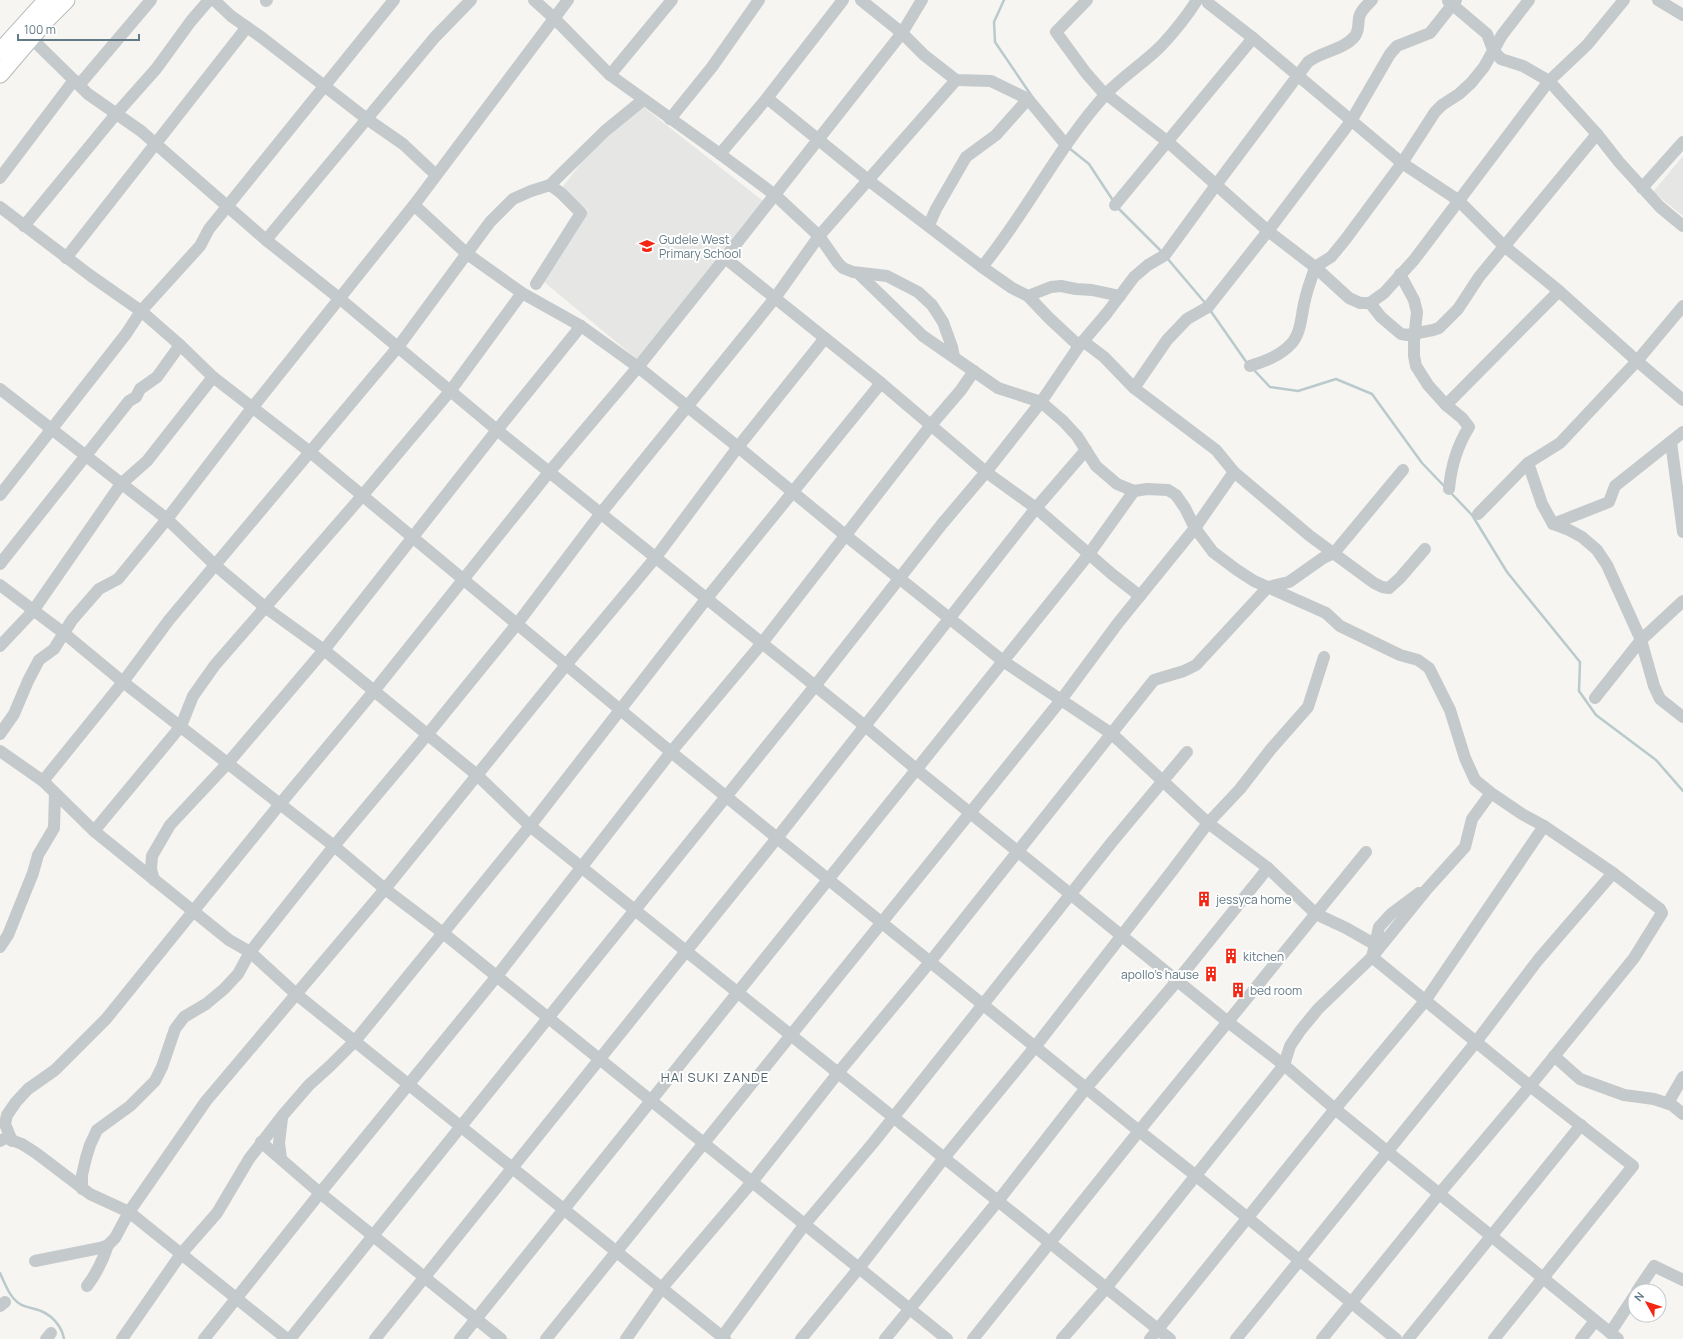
<svg xmlns="http://www.w3.org/2000/svg" width="1683" height="1339" viewBox="0 0 1683 1339" font-family="Manrope,sans-serif">
<rect width="100%" height="100%" fill="#f6f5f1"/>
<g fill="#e6e7e5">
<polygon points="641,105 763,201 638,360 543,281 588,210 561,189 596,144"/>
<polygon points="1683,156 1683,216 1653,192"/>
</g>
<g fill="none" stroke-linecap="round" stroke-linejoin="round">
<g stroke="#bacacc" stroke-width="2.5">
<polyline points="1004,0 994,22 995,42 1031,95"/>
<polyline points="1069,148 1089,164 1114,202"/>
<polyline points="1118,208 1162,252"/>
<polyline points="1167,258 1206,304"/>
<polyline points="1210,310 1247,363"/>
<polyline points="1254,370 1270,387 1298,391 1336,379 1372,394 1422,463 1445,487"/>
<polyline points="1450,492 1472,515 1507,572 1580,662 1579,691 1596,715 1656,760 1683,791"/>
<path d="M0,1273C5,1284 10,1298 20,1304C26,1308 35,1308 41,1311C53,1316 62,1327 64,1339"/>
</g>
<g stroke="#b6bbbd" stroke-width="19">
<g id="highway">
<polyline points="0,52 47,0"/>
<polyline points="0,74 46,20 66,0"/>
</g>
</g>
<g stroke="#c4c9cb" stroke-width="12">
<polyline points="214,0 231,16 261,37 367,119 403,144 436,175"/>
<polyline points="534,0 554,18 610,75 720,154 775,195 819,236 838,263 843,268 853,272 887,276 918,292 932,305 943,322 952,347 954,357"/>
<polyline points="861,0 902,33 924,55 956,80 991,81 1028,99 1066,145"/>
<polyline points="1087,0 1056,32 1086,73 1101,90 1168,142 1268,231 1315,267 1349,298 1360,303 1370,303 1384,293 1414,260 1549,81 1587,45 1624,0"/>
<polyline points="1207,0 1208,3 1253,38 1402,163 1458,200 1504,246 1559,291 1637,361 1683,400"/>
<polyline points="1658,0 1683,15"/>
<polyline points="266,1 267,0"/>
<polyline points="1448,1 1487,34 1493,50 1501,59 1523,66 1549,81 1597,134 1619,162 1660,207 1683,226"/>
<polyline points="31,38 88,94 141,131 266,240 339,298 497,430 865,726 916,769 1228,1022 1284,1065 1335,1109 1618,1339"/>
<polyline points="610,75 672,0"/>
<polyline points="79,85 151,0"/>
<polyline points="767,98 868,180 982,267 1012,288 1028,296 1049,318 1079,346"/>
<polyline points="670,119 712,67 759,0"/>
<polyline points="720,154 767,98 843,0"/>
<polyline points="0,178 74,80"/>
<polyline points="1642,188 1683,142"/>
<polyline points="414,205 466,253 522,293 581,326 638,367 738,447 845,535 1003,661 1112,734 1208,823 1268,868 1177,981 1086,1088 998,1201 885,1339"/>
<polyline points="1115,205 1253,38"/>
<polyline points="0,207 91,276 141,311 180,345 213,377 310,452 671,752 1139,1131 1195,1175 1396,1339"/>
<polyline points="929,225 936,209 966,157 996,135 1028,99"/>
<polyline points="24,226 116,114 156,69 191,21 209,0"/>
<polyline points="266,240 435,37 471,0"/>
<polyline points="66,258 247,27"/>
<polyline points="725,258 881,383 986,472 1036,508 1113,575 1140,596"/>
<path d="M982,267C1027,212 1058,147 1106,94C1123,76 1144,63 1161,46C1174,32 1187,16 1197,0"/>
<polyline points="858,273 923,336 998,388 1041,402 1063,421 1077,436 1096,466 1117,484 1134,491 1147,489 1168,490 1176,495 1185,508 1195,528 1213,552 1237,570 1254,581 1326,613 1340,626 1400,655 1418,660 1429,668 1450,710 1465,758 1475,780 1491,793 1522,814 1544,826 1613,873 1660,909 1662,913 1634,958 1530,1086 1439,1194 1322,1339"/>
<path d="M1400,274L1414,300L1417,312L1414,340V356L1416,366L1428,385L1446,405L1462,418L1469,427C1457,446 1451,467 1449,489"/>
<polyline points="536,284 581,213 561,193 550,185"/>
<polyline points="1028,296 1051,287 1061,286 1076,289 1092,290 1120,296"/>
<polyline points="1370,303 1381,317 1401,334 1407,335 1433,330 1439,328 1458,309 1479,277 1597,134"/>
<polyline points="1083,341 1104,357 1134,388 1216,450 1234,472 1310,536 1374,583 1382,587 1389,588 1400,578 1425,549"/>
<path d="M1250,366C1265,361 1280,356 1291,344C1302,332 1301,314 1305,300C1307,289 1312,278 1315,267L1331,257L1345,240L1402,163L1435,112L1442,105L1459,94L1471,83L1484,67L1502,35L1529,0"/>
<polyline points="1134,388 1167,340 1187,319 1208,307 1268,231 1351,121 1390,54 1397,46 1430,33 1456,0"/>
<polyline points="0,389 167,519 216,566 266,608 324,650 477,775 530,826 1170,1339"/>
<polyline points="1446,405 1559,291"/>
<polyline points="1671,442 1683,532"/>
<polyline points="1528,463 1542,504 1553,524 1569,530 1582,537 1597,550 1607,565 1641,640 1654,686 1660,699 1683,717"/>
<polyline points="0,495 126,334 141,311 200,246 209,229 394,0"/>
<polyline points="1478,514 1528,463 1560,443 1637,361 1683,306"/>
<polyline points="1553,524 1609,502 1615,486 1683,432"/>
<polyline points="0,564 129,401 136,397 140,389 157,377 180,345"/>
<polyline points="0,585 65,634 123,682 334,846 385,889 443,933 947,1339"/>
<polyline points="0,646 33,611 121,484 147,461 213,377"/>
<polyline points="1595,698 1641,640 1683,601"/>
<polyline points="0,734 14,714 28,681 39,660 54,649 72,620 99,589 118,579 167,519 252,408 414,205 568,0"/>
<polyline points="0,751 43,781 94,831 229,940 250,952 296,994 725,1339"/>
<polyline points="43,781 123,682 169,620 398,347 490,222 513,199 531,191 550,185 605,131 643,100"/>
<polyline points="94,831 181,726 193,696 215,665 362,496 451,390 522,293"/>
<polyline points="1268,868 1316,914 1346,928 1374,944"/>
<polyline points="154,880 151,869 152,856 170,825 228,763 324,650 497,430 581,326"/>
<polyline points="1419,893 1391,914 1379,927 1372,957 1530,1086 1633,1166 1494,1339"/>
<polyline points="0,947 8,935 33,873 38,855 54,828 55,793"/>
<polyline points="1554,1056 1580,1079 1624,1095 1654,1099 1672,1105 1683,1114"/>
<polyline points="1668,1103 1683,1077"/>
<polyline points="0,1141 6,1138 22,1144 36,1153 90,1194 129,1212 287,1339"/>
<polyline points="12,1141 5,1124 7,1115 16,1102 28,1089 55,1070 106,1019 280,804 374,691 550,471 638,367 725,258 902,33 922,0"/>
<polyline points="261,1142 320,1193 501,1339"/>
<polyline points="281,1159 279,1143 282,1118"/>
<polyline points="82,1189 82,1175 86,1158 90,1145 97,1130 130,1106 155,1081 162,1067 175,1029 184,1017 206,1004 224,989 238,974 250,952 334,846 427,735 517,624 601,513 775,298 819,236 956,80"/>
<polyline points="35,1261 100,1248 108,1245 115,1238 129,1212 206,1101 385,889 566,665 656,557 738,447 825,338"/>
<path d="M87,1286C97,1273 103,1260 108,1245"/>
<polyline points="1637,1291 1654,1266 1683,1280"/>
<polyline points="0,1306 5,1302"/>
<polyline points="1610,1333 1635,1295"/>
<polyline points="722,1337 805,1224 873,1143 1112,842 1187,752"/>
<polyline points="46,1339 51,1333"/>
<polyline points="122,1339 181,1254 217,1213 249,1159 283,1115 309,1085 330,1066 355,1041 443,933 530,826 707,598 881,383"/>
<polyline points="204,1339 320,1193 497,976 671,752 762,643 931,425 961,390 974,371"/>
<path d="M290,1339L815,686L942,524L986,472L1041,402L1079,346L1107,313L1134,277L1148,265L1165,255L1216,185L1308,62C1322,51 1344,50 1355,36C1359,31 1358,24 1359,18C1360,11 1367,5 1372,0"/>
<polyline points="375,1339 777,838 1036,508 1086,450"/>
<polyline points="460,1339 1089,554 1134,491"/>
<polyline points="546,1339 1061,700 1118,623 1195,528 1234,472"/>
<polyline points="626,1339 661,1289 752,1182 838,1073 930,962 1154,680 1184,671 1196,665 1268,587 1289,582 1323,558 1334,553 1403,470"/>
<polyline points="801,1339 859,1268 944,1158 1035,1047 1172,871 1208,823 1240,789 1271,749 1308,707 1324,657"/>
<polyline points="973,1339 1139,1131 1366,852"/>
<polyline points="1062,1339 1106,1288 1284,1065 1290,1046 1300,1031 1318,1009 1372,957 1427,889 1465,847 1472,819 1491,793"/>
<polyline points="1150,1339 1335,1109 1425,1001 1544,826"/>
<polyline points="1236,1339 1476,1042 1538,960 1613,873"/>
<polyline points="1408,1339 1581,1125"/>
<polyline points="1581,1339 1595,1321"/>
</g>
<use href="#highway" stroke="#fff" stroke-width="17"/>
</g>
<defs>
<g id="school-bare" transform="scale(1.2)"><path d="M0-5L7-2L0 1L-7-2ZM-4 1L0 2.5L4 1V4Q0 6-4 4Z" fill="#f32713" stroke="#fff" stroke-width="2.5" paint-order="stroke"/></g>
<g id="building-bare" transform="scale(1.2)"><path d="M-4-6H4V6H1V3H-1V6H-4ZM-2.5-4.3h1.7v1.8h-1.7ZM.8-4.3h1.7v1.8H.8ZM-2.5-1h1.7V.8h-1.7ZM.8-1h1.7V.8H.8Z" fill="#f32713" stroke="#fff" stroke-width="2.5" paint-order="stroke"/></g>
</defs>
<g fill-rule="evenodd">
<use href="#school-bare" x="647" y="246"/>
<use href="#building-bare" x="1204" y="899"/>
<use href="#building-bare" x="1231" y="956"/>
<use href="#building-bare" x="1211" y="974"/>
<use href="#building-bare" x="1238" y="990"/>
</g>
<g text-anchor="middle" dominant-baseline="central" stroke-width="4" stroke-linejoin="round" paint-order="stroke">
<g font-size="12" fill="#617a85" stroke="#fff" text-anchor="start">
<text x="659" y="239">Gudele West<tspan x="659" dy="14">Primary School</tspan></text>
<text x="1216" y="899">jessyca home</text>
<text x="1243" y="956">kitchen</text>
<text x="1199" y="974" text-anchor="end">apollo's hause</text>
<text x="1250" y="990">bed room</text>
</g>
<g font-size="13" letter-spacing="1" fill="#50626a" stroke="#fff">
<text x="715" y="1077">HAI SUKI ZANDE</text>
</g>
</g>
<g transform="translate(1647 1303) rotate(309)"><circle r="19" fill="#ffffff" stroke="#c0cace"/>
<path d="M0-3L7 15L0 10L-7 15Z" fill="#f32713"/>
<text y="-6" font-size="11" font-weight="bold" text-anchor="middle" fill="#617a85">N</text>
</g>
<path d="M18 34v6h121v-6" fill="none" stroke="#617a85" stroke-width="2"/>
<text x="24" y="34" font-size="12" fill="#617a85" stroke="#ffffff" stroke-width="3" paint-order="stroke">100 m</text>
</svg>
